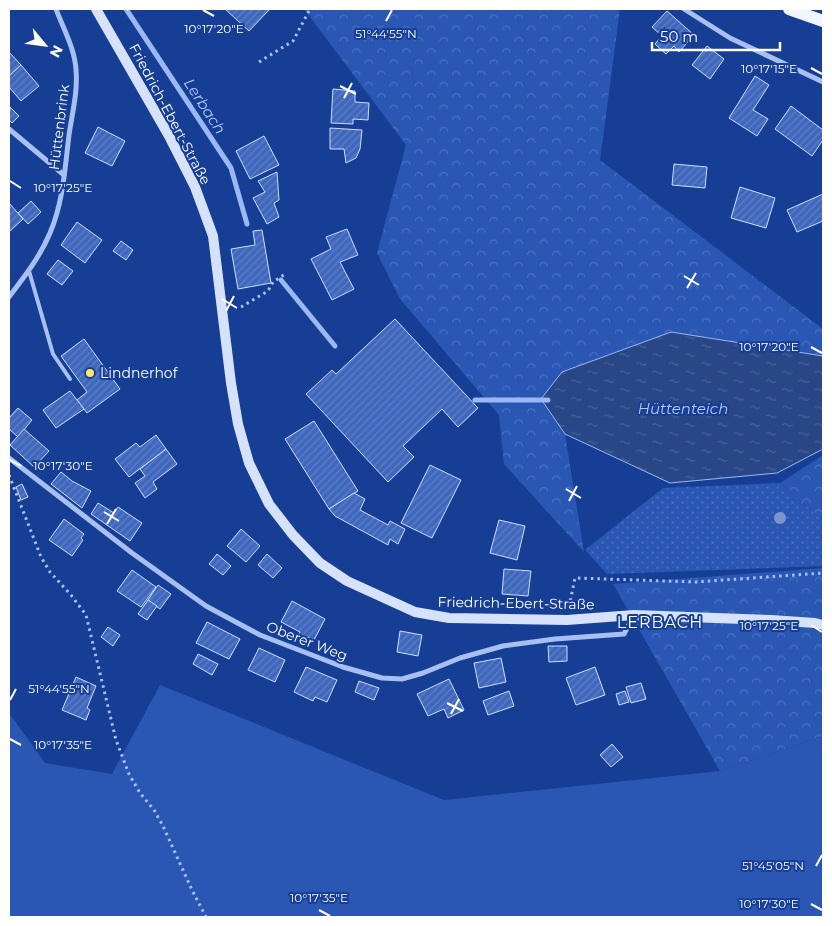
<svg xmlns="http://www.w3.org/2000/svg" width="832" height="926" viewBox="0 0 832 926" font-family="Montserrat,sans-serif">
<defs>
<pattern id="forest-crowns" width="20" height="18" patternUnits="userSpaceOnUse" patternTransform="scale(1.25)"><rect width="20" height="18" fill="#2a57b4"/><path d="M2 6a3 3 0 1 1 6 0M12 15a3 3 0 1 1 6 0" fill="none" stroke="#4a70bf"/></pattern>
<pattern id="park-dots" width="8" height="8" patternUnits="userSpaceOnUse" patternTransform="scale(1.25)"><rect width="8" height="8" fill="#2a57b4"/><path d="M2 2h.1M6 6h.1" fill="none" stroke="#4a70bf" stroke-width="1.8" stroke-linecap="round"/></pattern>
<pattern id="water-ripples" width="26" height="14" patternUnits="userSpaceOnUse" patternTransform="scale(1.25)"><rect width="26" height="14" fill="#294687"/><path d="M2 4q2-2 4 0t4 0M15 11q2-2 4 0t4 0" fill="none" stroke="#496299"/></pattern>
<pattern id="building-hatch" width="6" height="6" patternUnits="userSpaceOnUse" patternTransform="scale(1.25)"><rect width="6" height="6" fill="#3f68bd"/><path d="M-1 1l2-2M0 6l6-6M5 7l2-2" fill="none" stroke="#5c7fc7"/></pattern>
</defs>
<rect width="100%" height="100%" fill="#163e95"/>
<polygon fill="#2a57b4" points="160,685 444,800 720,771 823,736 823,917 9,917 9,713 45,763 112,774"/>
<g fill="url(#forest-crowns)">
<polygon points="304,9 620,9 600,160 823,329 823,356 671,332 541,399 565,434 584,552 504,464 499,415 400,299 377,253 406,145"/>
<polygon points="823,455 823,520 780,483"/>
<polygon points="823,568 823,736 720,771 613,584"/>
</g>
<polygon fill="url(#park-dots)" points="780,483 823,520 823,566 607,574 585,550 663,488"/>
<polygon fill="url(#water-ripples)" stroke="#9ab8f4" points="671,332 823,356 823,449 777,473 670,483 565,434 541,399 562,372"/>
<g fill="none" stroke-linecap="round" stroke-linejoin="round">
<g stroke="#9ab8f4" stroke-width="5">
<polyline points="126,9 231,168 247,224"/>
<polyline points="281,280 335,346"/>
<polyline points="475,400 548,400"/>
</g>
</g>
<g fill="url(#building-hatch)" stroke="#cfddfc">
<polygon points="225,9 267,9 269,10 249,31"/>
<polygon points="667,11 694,35 679,52 674,46 666,54 655,44 662,36 652,27"/>
<polygon points="707,46 724,59 710,79 692,65"/>
<polygon points="9,52 21,65 9,76"/>
<polygon points="21,65 39,86 21,101 9,87 9,76"/>
<polygon points="755,76 769,85 753,110 768,119 757,136 729,118"/>
<polygon points="333,89 355,91 355,102 369,103 368,120 353,119 353,124 331,123"/>
<polygon points="791,106 823,130 823,140 812,156 775,129"/>
<polygon points="10,107 19,116 12,123 9,120"/>
<polygon points="98,127 125,141 112,166 85,153"/>
<polygon points="330,128 362,130 360,149 356,158 346,163 344,149 330,149"/>
<polygon points="264,136 279,165 250,179 236,151"/>
<polygon points="674,164 707,167 705,188 672,185"/>
<polygon points="277,172 279,200 274,203 279,217 267,224 253,198 265,192 258,181"/>
<polygon points="740,187 775,198 766,228 731,218"/>
<polygon points="823,194 823,221 797,232 787,210"/>
<polygon points="31,201 41,212 28,224 18,213"/>
<polygon points="9,203 23,219 9,232"/>
<polygon points="77,222 102,240 85,263 61,245"/>
<polygon points="347,229 358,255 340,262 354,289 332,300 311,259 331,249 326,237"/>
<polygon points="262,230 271,283 238,289 231,249 255,245 253,231"/>
<polygon points="121,241 133,250 126,260 113,251"/>
<polygon points="58,260 73,271 62,285 47,274"/>
<polygon points="395,319 478,408 458,427 442,409 403,446 414,457 388,482 306,394 332,370 336,374"/>
<polygon points="84,339 120,389 87,413 77,400 87,392 61,356"/>
<polygon points="70,391 84,409 56,428 43,410"/>
<polygon points="18,408 32,420 18,437 9,429 9,418"/>
<polygon points="314,421 358,491 329,509 285,439"/>
<polygon points="24,429 49,451 34,467 10,445"/>
<polygon points="156,435 166,449 129,477 115,459 136,443 140,447"/>
<polygon points="166,449 177,464 153,482 157,489 145,498 135,483 145,476 140,469"/>
<polygon points="430,465 461,480 432,538 401,523"/>
<polygon points="61,472 72,481 91,491 82,508 51,484"/>
<polygon points="22,484 28,497 21,500 16,487"/>
<polygon points="354,493 365,499 360,510 388,525 390,521 405,529 398,544 390,539 388,545 335,516 329,509"/>
<polygon points="98,503 114,513 118,507 142,523 130,541 91,514"/>
<polygon points="64,519 84,534 81,538 83,540 72,556 49,540"/>
<polygon points="499,520 525,526 517,560 490,553"/>
<polygon points="241,529 260,546 246,562 227,546"/>
<polygon points="217,554 231,566 223,575 209,564"/>
<polygon points="267,554 282,568 273,578 258,565"/>
<polygon points="504,569 531,571 528,596 502,594"/>
<polygon points="132,570 156,587 141,607 117,591"/>
<polygon points="158,585 171,594 160,609 148,600"/>
<polygon points="148,600 157,606 147,620 138,614"/>
<polygon points="292,601 325,619 314,640 308,637 305,643 296,638 300,632 281,622"/>
<polygon points="207,622 240,639 229,659 196,643"/>
<polygon points="108,627 120,635 113,646 101,637"/>
<polygon points="400,631 422,635 418,656 397,652"/>
<polygon points="548,646 567,646 567,661 549,662"/>
<polygon points="259,648 285,660 275,682 248,670"/>
<polygon points="198,654 218,664 212,675 193,664"/>
<polygon points="501,658 506,682 479,688 474,663"/>
<polygon points="306,667 337,680 327,702 315,697 313,701 294,692"/>
<polygon points="595,667 605,695 576,705 566,678"/>
<polygon points="76,677 96,686 87,708 90,710 86,720 62,710"/>
<polygon points="449,679 464,710 448,718 444,709 428,716 417,694"/>
<polygon points="359,681 379,688 374,700 355,692"/>
<polygon points="641,683 646,699 631,703 626,687"/>
<polygon points="509,691 514,706 488,715 483,701"/>
<polygon points="625,691 629,702 619,705 616,694"/>
<polygon points="612,744 623,757 611,767 600,755"/>
</g>
<g fill="none" stroke-linecap="round" stroke-linejoin="round">
<g stroke="#a7c0f1" stroke-width="3" stroke-dasharray="2.5 4" stroke-linecap="butt">
<polyline points="259,62 293,41 310,9"/>
<polyline points="241,307 268,291 273,282 285,274"/>
<polyline points="9,475 41,557 50,572 71,595 86,615 116,740 129,774 140,793 154,810 163,826 192,890 206,917"/>
<polyline points="569,607 575,578 696,582 823,573"/>
</g>
<polyline stroke="#a7c0f1" stroke-width="4" points="29,271 53,354 70,379"/>
<g stroke="#a7c0f1" stroke-width="5">
<polyline points="684,9 730,38 823,82"/>
<polyline points="9,129 64,175"/>
<path d="M9,297C24,277 40,257 50,233C63,203 65,168 69,135C72,114 78,92 76,70C75,49 63,28 56,9"/>
<polyline points="9,458 132,553 206,606 260,635 343,667 382,678 402,679 423,673 460,658 503,646 555,639 624,634 634,615"/>
</g>
<polyline stroke="#d6e2fc" stroke-width="10" points="96,9 169,136 195,187 213,236 231,383 238,424 249,463 269,504 293,535 320,563 347,581 415,612 449,618 567,620 634,615 771,620 815,623 823,625"/>
<polyline stroke="#f1f5ff" stroke-width="12" points="789,9 823,21"/>
</g>
<circle fill="#7c95ce" cx="780" cy="518" r="6"/>
<path fill="none" stroke="#fff" stroke-width="2" d="M203,10L214,16M386,21L392,10M811,68L822,74M340,86L356,94M344,98L352,83M10,181L21,188M684,276L699,285M687,288L696,273M222,299L237,308M226,311L234,296M811,347L822,353M10,460L21,466M566,489L581,498M569,501L577,486M104,512L119,521M107,524L116,509M811,625L822,632M10,700L16,689M447,703L463,711M451,714L459,699M10,739L21,745M816,866L822,855M811,904L822,910M319,910L330,916"/>
<circle fill="#ffe667" stroke="#163e95" stroke-width="2" cx="90" cy="373" r="5"/>
<g text-anchor="middle" dominant-baseline="central" stroke-width="4" stroke-linejoin="round" paint-order="stroke">
<g font-size="14" fill="#fff" stroke="#163e95">
<text transform="translate(170 114) rotate(62)">Friedrich-Ebert-Straße</text>
<text transform="translate(59 127) rotate(-83)">Hüttenbrink</text>
<text transform="translate(516 603) rotate(1)">Friedrich-Ebert-Straße</text>
<text transform="translate(307 641) rotate(21)">Oberer Weg</text>
</g>
<g font-size="14" fill="#fff" stroke="#163e95" text-anchor="start">
<text x="100" y="373">Lindnerhof</text>
</g>
<g font-size="15" font-style="italic" fill="#b4caf8" stroke="#163e95">
<text transform="translate(205 106) rotate(57)">Lerbach</text>
<text x="683" y="408">Hüttenteich</text>
</g>
<g font-size="16" letter-spacing="1" fill="#fff" stroke="#163e95">
<text x="660" y="622">LERBACH</text>
</g>
</g>
<g font-size="12" text-anchor="middle" fill="#fff" stroke="#163e95" stroke-width="4" stroke-linejoin="round" paint-order="stroke">
<text x="214" y="33">10°17'20"E</text>
<text x="386" y="38">51°44'55"N</text>
<text x="769" y="73">10°17'15"E</text>
<text x="63" y="192">10°17'25"E</text>
<text x="769" y="351">10°17'20"E</text>
<text x="63" y="470">10°17'30"E</text>
<text x="769" y="630">10°17'25"E</text>
<text x="59" y="693">51°44'55"N</text>
<text x="63" y="749">10°17'35"E</text>
<text x="773" y="870">51°45'05"N</text>
<text x="319" y="902">10°17'35"E</text>
<text x="769" y="908">10°17'30"E</text>
</g>
<rect width="832" height="926" fill="none" stroke="#ffffff" stroke-width="20"/>
<g transform="translate(45 45) rotate(119)" stroke="#163e95" stroke-width="4" paint-order="stroke">
<path d="M0-4L9 19L0 12L-9 19Z" fill="#ffffff"/>
<text y="-8" font-size="14" font-weight="bold" text-anchor="middle" fill="#ffffff">N</text>
</g>
<path d="M652 42v8h128v-8" fill="none" stroke="#ffffff" stroke-width="2.5"/>
<text x="660" y="42" font-size="15" fill="#ffffff" stroke="#163e95" stroke-width="4" paint-order="stroke">50 m</text>
</svg>
